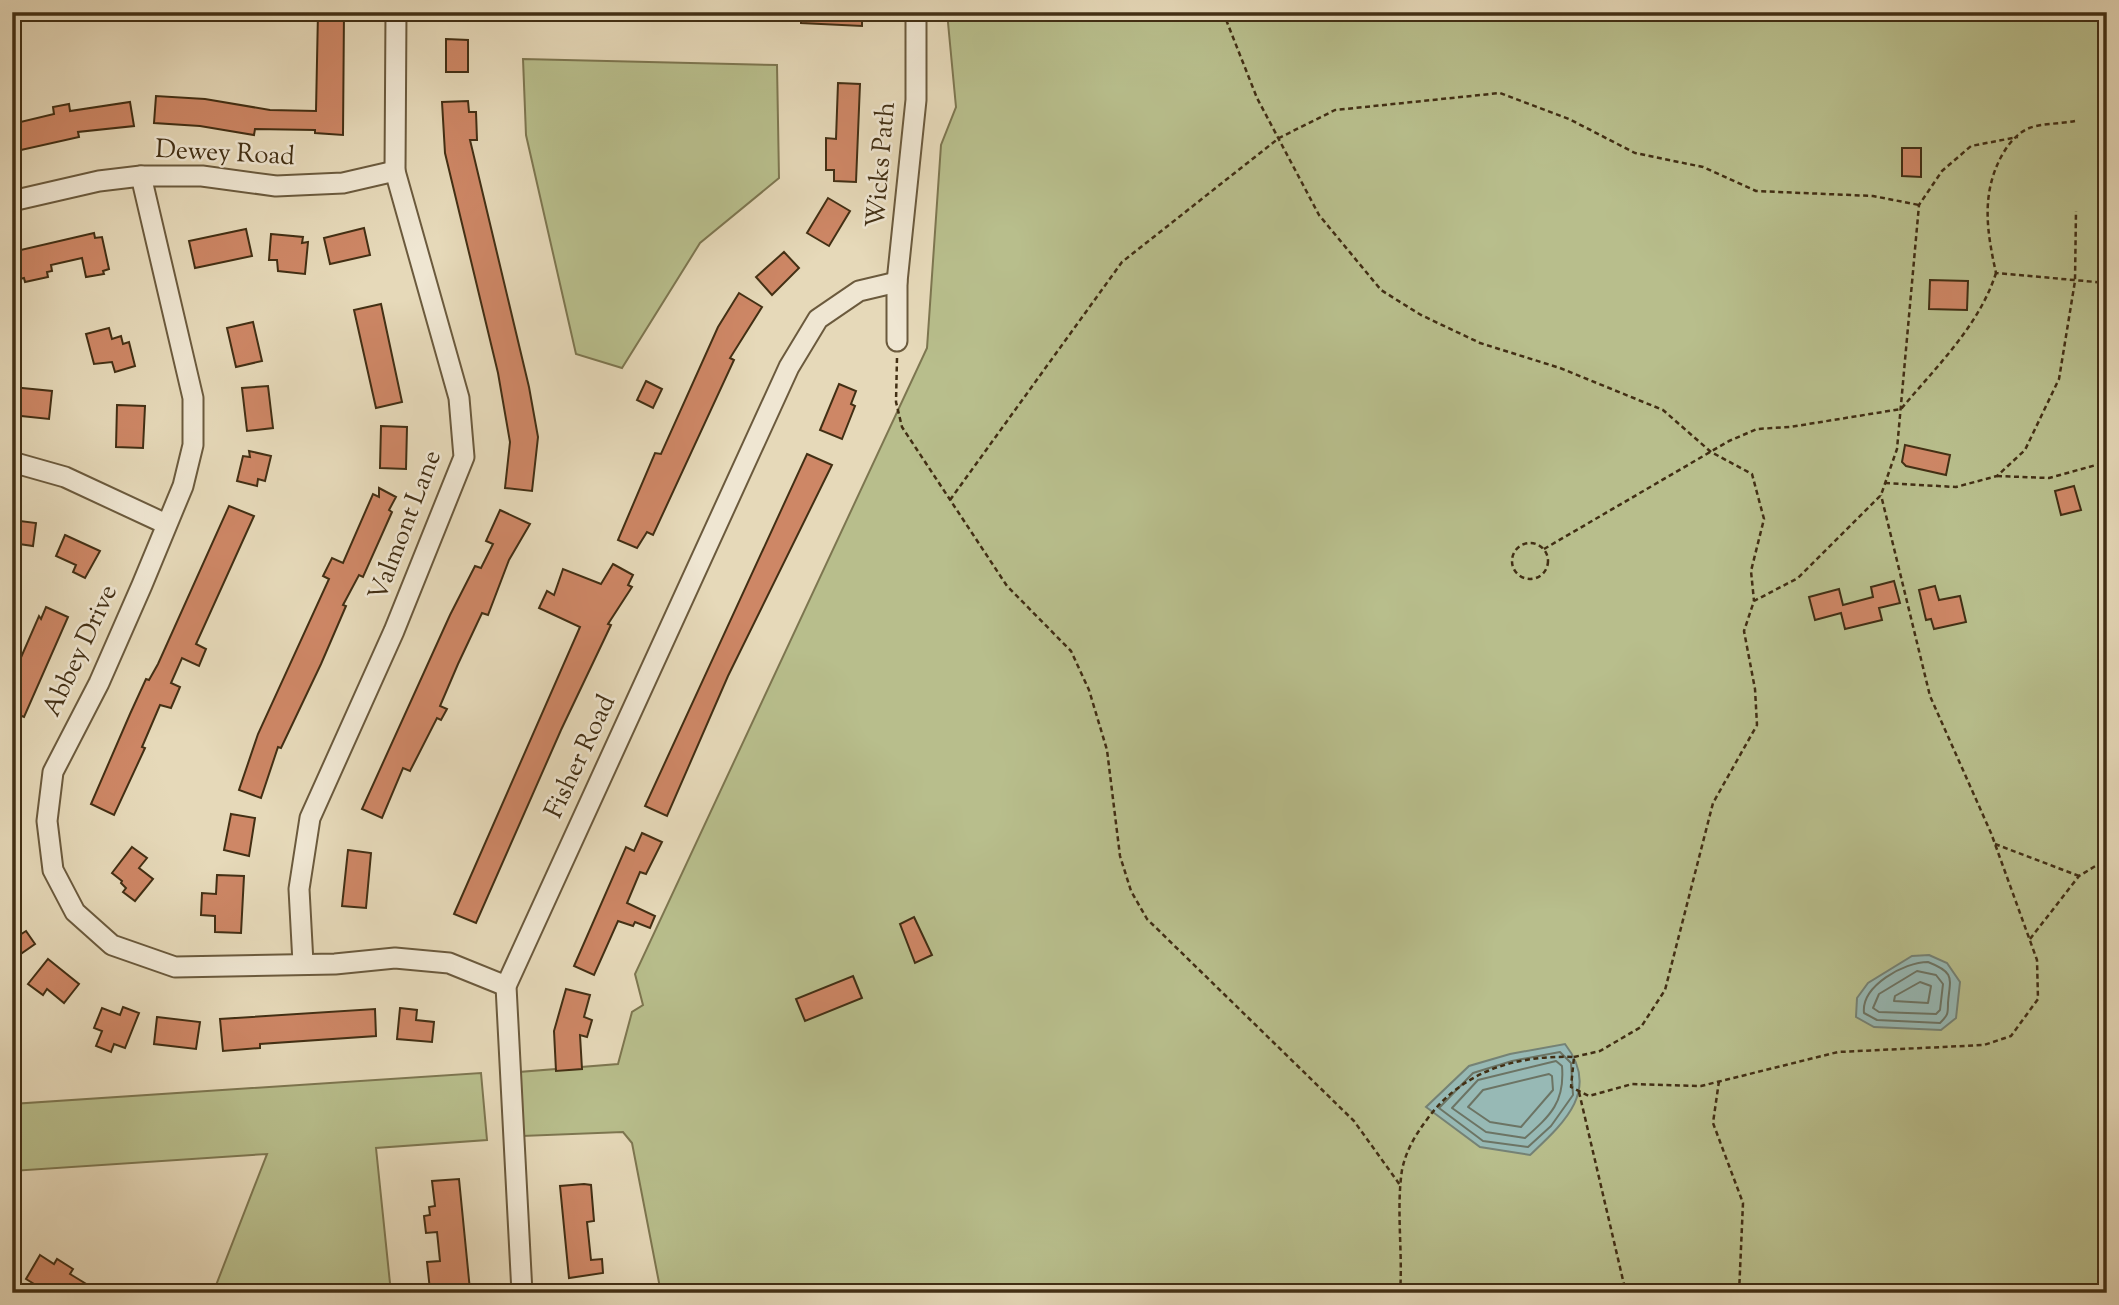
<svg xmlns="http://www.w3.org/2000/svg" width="2119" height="1305" viewBox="0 0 2119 1305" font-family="'Sorts Mill Goudy',serif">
<rect width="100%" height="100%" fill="#e6d9b9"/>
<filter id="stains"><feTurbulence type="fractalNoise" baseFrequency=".00286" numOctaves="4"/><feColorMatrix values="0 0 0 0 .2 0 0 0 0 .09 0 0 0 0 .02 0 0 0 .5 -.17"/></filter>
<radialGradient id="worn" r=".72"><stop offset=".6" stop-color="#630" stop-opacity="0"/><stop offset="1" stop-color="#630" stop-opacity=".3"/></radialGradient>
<g fill="#b8be8c" stroke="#7d7650" stroke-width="2">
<polygon points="947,12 1897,12 1896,18 2107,13 2107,1293 661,1293 632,1143 623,1132 522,1136 519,1072 618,1064 632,1012 643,1005 635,974 927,348 941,145 956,107"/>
<polygon points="523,59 777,65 779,178 700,243 622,368 576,354 526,135"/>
<polygon points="481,1073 487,1140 376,1148 391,1293 213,1293 267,1154 12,1171 12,1104"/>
</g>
<g fill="#97b9b5" stroke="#758275" stroke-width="2">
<polygon points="1929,955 1947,963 1960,982 1956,1018 1941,1030 1874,1027 1856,1017 1857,998 1868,983 1912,956"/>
<path d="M1565,1044C1601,1090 1564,1123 1530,1155L1480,1147L1426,1107L1469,1066L1510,1054Z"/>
</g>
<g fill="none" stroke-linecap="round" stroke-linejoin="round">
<g stroke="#6c7464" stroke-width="2">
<path d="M1928,962C1956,973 1950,978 1948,1003C1948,1014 1948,1015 1940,1023L1877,1020L1864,1013C1861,986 1904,962 1928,962Z"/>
<polygon points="1917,971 1936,975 1943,984 1940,1010 1936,1014 1879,1012 1873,1008 1879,994"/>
<polygon points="1920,982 1931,986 1928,1003 1894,1001 1895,996"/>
<polygon points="1560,1052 1571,1063 1573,1095 1551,1126 1528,1147 1483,1141 1439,1108 1473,1073 1512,1061"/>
<path d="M1556,1061L1562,1066C1565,1102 1551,1115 1525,1138L1486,1132L1452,1108L1478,1080Z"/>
<polygon points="1549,1074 1552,1076 1553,1090 1521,1127 1490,1122 1468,1107 1483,1090"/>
</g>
</g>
<g fill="#ce8766" stroke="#422f14" stroke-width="2">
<polygon points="318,12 344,12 343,135 315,133 315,130 255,129 254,135 200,126 154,123 156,96 205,99 270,110 316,111"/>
<polygon points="801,12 862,12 862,26 801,23"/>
<polygon points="446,39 468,40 468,72 446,72"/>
<polygon points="838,83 860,84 856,182 834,181 834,170 826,170 826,138 836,139"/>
<polygon points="468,101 469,112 476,112 477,140 470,140 529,387 538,437 532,491 505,488 510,442 498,373 445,153 442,102"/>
<polygon points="130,102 134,126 78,132 79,137 12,152 12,124 54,114 53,107 69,104 70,111"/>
<polygon points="1902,148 1921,148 1921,177 1902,176"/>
<polygon points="828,198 850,211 829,246 807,233"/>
<polygon points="364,228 370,255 330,264 324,238"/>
<polygon points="246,229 252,256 195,268 189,241"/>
<polygon points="94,233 95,238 102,237 109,269 103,271 104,274 86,277 82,258 51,265 52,271 47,272 48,277 25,282 24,278 12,281 12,252"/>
<polygon points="271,234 303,237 302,243 308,242 305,274 278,271 277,260 269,260"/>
<polygon points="784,252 799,268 772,295 756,277"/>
<polygon points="1930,280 1968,281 1967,310 1929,309"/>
<polygon points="739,293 762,307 730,358 734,360 653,535 647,532 637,548 618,540 655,453 661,454 718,327"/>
<polygon points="381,304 402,402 376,408 354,310"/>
<polygon points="253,322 262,361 236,367 227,328"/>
<polygon points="109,328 112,339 121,336 123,344 129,342 135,366 115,372 112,362 94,364 86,334"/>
<polygon points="646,381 662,389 653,408 637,400"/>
<polygon points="839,384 856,391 851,404 855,406 842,439 820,430"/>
<polygon points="268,386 273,428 247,431 242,388"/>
<polygon points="12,387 52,391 49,419 12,415"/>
<polygon points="117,405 145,406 143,448 116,447"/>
<polygon points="381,426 407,427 406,469 380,468"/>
<polygon points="1905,445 1950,455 1946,475 1906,466 1902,462"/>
<polygon points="249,451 271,456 265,481 258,479 257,486 237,481 243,456 250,457"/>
<polygon points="807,454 832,465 728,676 667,816 645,806"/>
<polygon points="2074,486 2081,510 2061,515 2055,491"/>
<polygon points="379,488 396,497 389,510 392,512 363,577 359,575 343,605 346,606 321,664 281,748 278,747 261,798 239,790 258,734 329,579 323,576 332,558 343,563 373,494 379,497"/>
<polygon points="229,506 254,516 196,644 206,649 199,666 182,658 171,683 180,687 171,708 160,705 142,747 145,748 114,815 91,804 130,714 146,679 149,680 158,664"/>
<polygon points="500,510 530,524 509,560 488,615 482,613 458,664 440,706 447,709 441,720 437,718 410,771 403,768 382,818 362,809 450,615 475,566 481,568 493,544 486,541"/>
<polygon points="12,520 36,523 33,546 12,543"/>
<polygon points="65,535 100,551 85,578 73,572 76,565 56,556"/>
<polygon points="613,564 633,575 628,585 632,587 608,624 611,625 561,730 476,923 454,914 580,627 539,608 547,591 554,595 563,569 601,584"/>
<polygon points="1894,581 1900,603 1879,608 1882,620 1845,629 1841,613 1815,620 1809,597 1839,589 1843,605 1873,597 1871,587"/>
<polygon points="1935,586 1939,600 1960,596 1966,622 1934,629 1931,619 1926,620 1919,590"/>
<polygon points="46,607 68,617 24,717 12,712 12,678 39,616 41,619"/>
<polygon points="231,814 255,818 249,856 224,850"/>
<polygon points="642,833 662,842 646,874 640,872 627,903 655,916 650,928 635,922 633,926 618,921 594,975 574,966 626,847 634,851"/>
<polygon points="132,847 147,858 139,868 153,879 135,901 123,892 126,888 121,883 122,881 112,873"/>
<polygon points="348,850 371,853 366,908 342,906"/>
<polygon points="217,875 244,876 241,933 215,932 215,916 201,915 202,893 216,894"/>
<polygon points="914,917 932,955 915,963 900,924"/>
<polygon points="26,931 35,944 12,960 12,940"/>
<polygon points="48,959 79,984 64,1003 47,989 43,995 28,984"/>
<polygon points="853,976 862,998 805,1021 796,999"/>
<polygon points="566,989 590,995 584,1017 592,1020 587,1037 580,1035 582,1069 556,1071 554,1031"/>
<polygon points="123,1007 139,1013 125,1048 114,1044 111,1052 96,1046 102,1031 94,1028 102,1008 120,1015"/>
<polygon points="400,1008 417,1010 416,1020 434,1022 432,1042 397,1039"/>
<polygon points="375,1009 376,1036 260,1044 260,1048 223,1051 220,1019"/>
<polygon points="157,1017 200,1022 196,1049 154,1044"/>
<polygon points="459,1179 470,1290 443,1292 442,1289 430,1290 427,1262 440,1261 437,1232 426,1233 424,1216 430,1215 429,1207 435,1206 432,1181"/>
<polygon points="584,1184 591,1185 594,1221 587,1222 591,1260 602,1259 603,1273 569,1278 560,1186"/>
<polygon points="40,1255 54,1264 57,1259 73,1269 70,1274 101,1293 49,1293 26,1279"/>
</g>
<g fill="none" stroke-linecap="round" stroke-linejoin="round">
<g stroke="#6b5a3d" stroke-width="23">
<g id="minor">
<polyline points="141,176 193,398 193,445 183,486 142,585 99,683 53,772 47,821 53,870 75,912 112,945 175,967 335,964 395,958 449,963 506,986"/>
<polyline points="12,201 99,181 141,176 202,176 276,186 343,183 395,171"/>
<polyline points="897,341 897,282 916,100 916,12"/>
<polyline points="12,462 65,477 166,524"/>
<polyline points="303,963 299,889 310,818 394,631 464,457 459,398 395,171 396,12"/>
<polyline points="522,1293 506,986 789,367 818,319 859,291 897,282"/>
</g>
</g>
<g stroke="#422f14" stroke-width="2.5" stroke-dasharray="5 3.5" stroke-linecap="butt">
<polyline points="1223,12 1257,98 1319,215 1381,290 1421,315 1480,343 1560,368 1663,410 1711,452 1752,474 1764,519 1751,571 1754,601"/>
<path d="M2075,121C2061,124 2040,123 2027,129C2015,135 2007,146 2001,157C1981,195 1987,232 1996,273L2107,283"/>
<polyline points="897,358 896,402 902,427 1007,586 1071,651 1089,690 1107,750 1120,856 1131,891 1147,919 1354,1121 1400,1185"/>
<polyline points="1997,476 2049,478 2107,462"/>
<polyline points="1885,483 1956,487 1997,476 2025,450 2059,379 2075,281 2076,211"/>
<polyline points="950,500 1122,262 1279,138 1335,110 1500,93 1569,119 1635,153 1703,167 1756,191 1873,196 1919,205"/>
<circle cx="1530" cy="561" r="18"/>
<path d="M1544,549L1729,441L1757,429L1790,427L1901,409C1936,367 1979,326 1996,273"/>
<polyline points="1995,844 2079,876"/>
<polyline points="2030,939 2079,876 2107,859"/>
<polyline points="1574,1057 1600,1051 1641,1027 1665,990 1713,803 1757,725 1755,689 1744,631 1754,601 1798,578 1881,495 1897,449 1919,205 1942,171 1971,146 2018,137"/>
<polyline points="1719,1081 1713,1123 1743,1203 1739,1293"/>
<polyline points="1579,1092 1626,1293"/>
<path d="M1400,1293C1403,1252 1396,1210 1402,1170C1406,1150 1416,1134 1428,1118C1463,1071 1516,1055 1574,1057L1571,1087L1589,1096L1632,1084L1701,1086L1838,1052L1984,1045L2011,1036L2038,999L2037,960L1991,833L1930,696L1881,495"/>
</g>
<use href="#minor" stroke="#efe6d2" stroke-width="19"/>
</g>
<g text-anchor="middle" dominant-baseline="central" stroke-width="5" stroke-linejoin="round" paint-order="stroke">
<g font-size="26" fill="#422f14" stroke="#efe6d2">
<text transform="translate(225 154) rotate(3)">Dewey Road</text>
<text transform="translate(882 165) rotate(-85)">Wicks Path</text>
<text transform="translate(406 526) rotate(-69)">Valmont Lane</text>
<text transform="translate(81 651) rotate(-65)">Abbey Drive</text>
<text transform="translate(581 757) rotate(-65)">Fisher Road</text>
</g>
</g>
<rect width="2119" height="1305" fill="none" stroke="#e6d9b9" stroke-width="42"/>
<rect x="14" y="14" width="2091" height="1277" fill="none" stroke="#422f14" stroke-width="3.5"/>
<rect x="21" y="21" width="2077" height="1263" fill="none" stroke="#422f14" stroke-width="2"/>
<rect width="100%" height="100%" filter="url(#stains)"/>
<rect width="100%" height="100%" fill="url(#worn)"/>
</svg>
